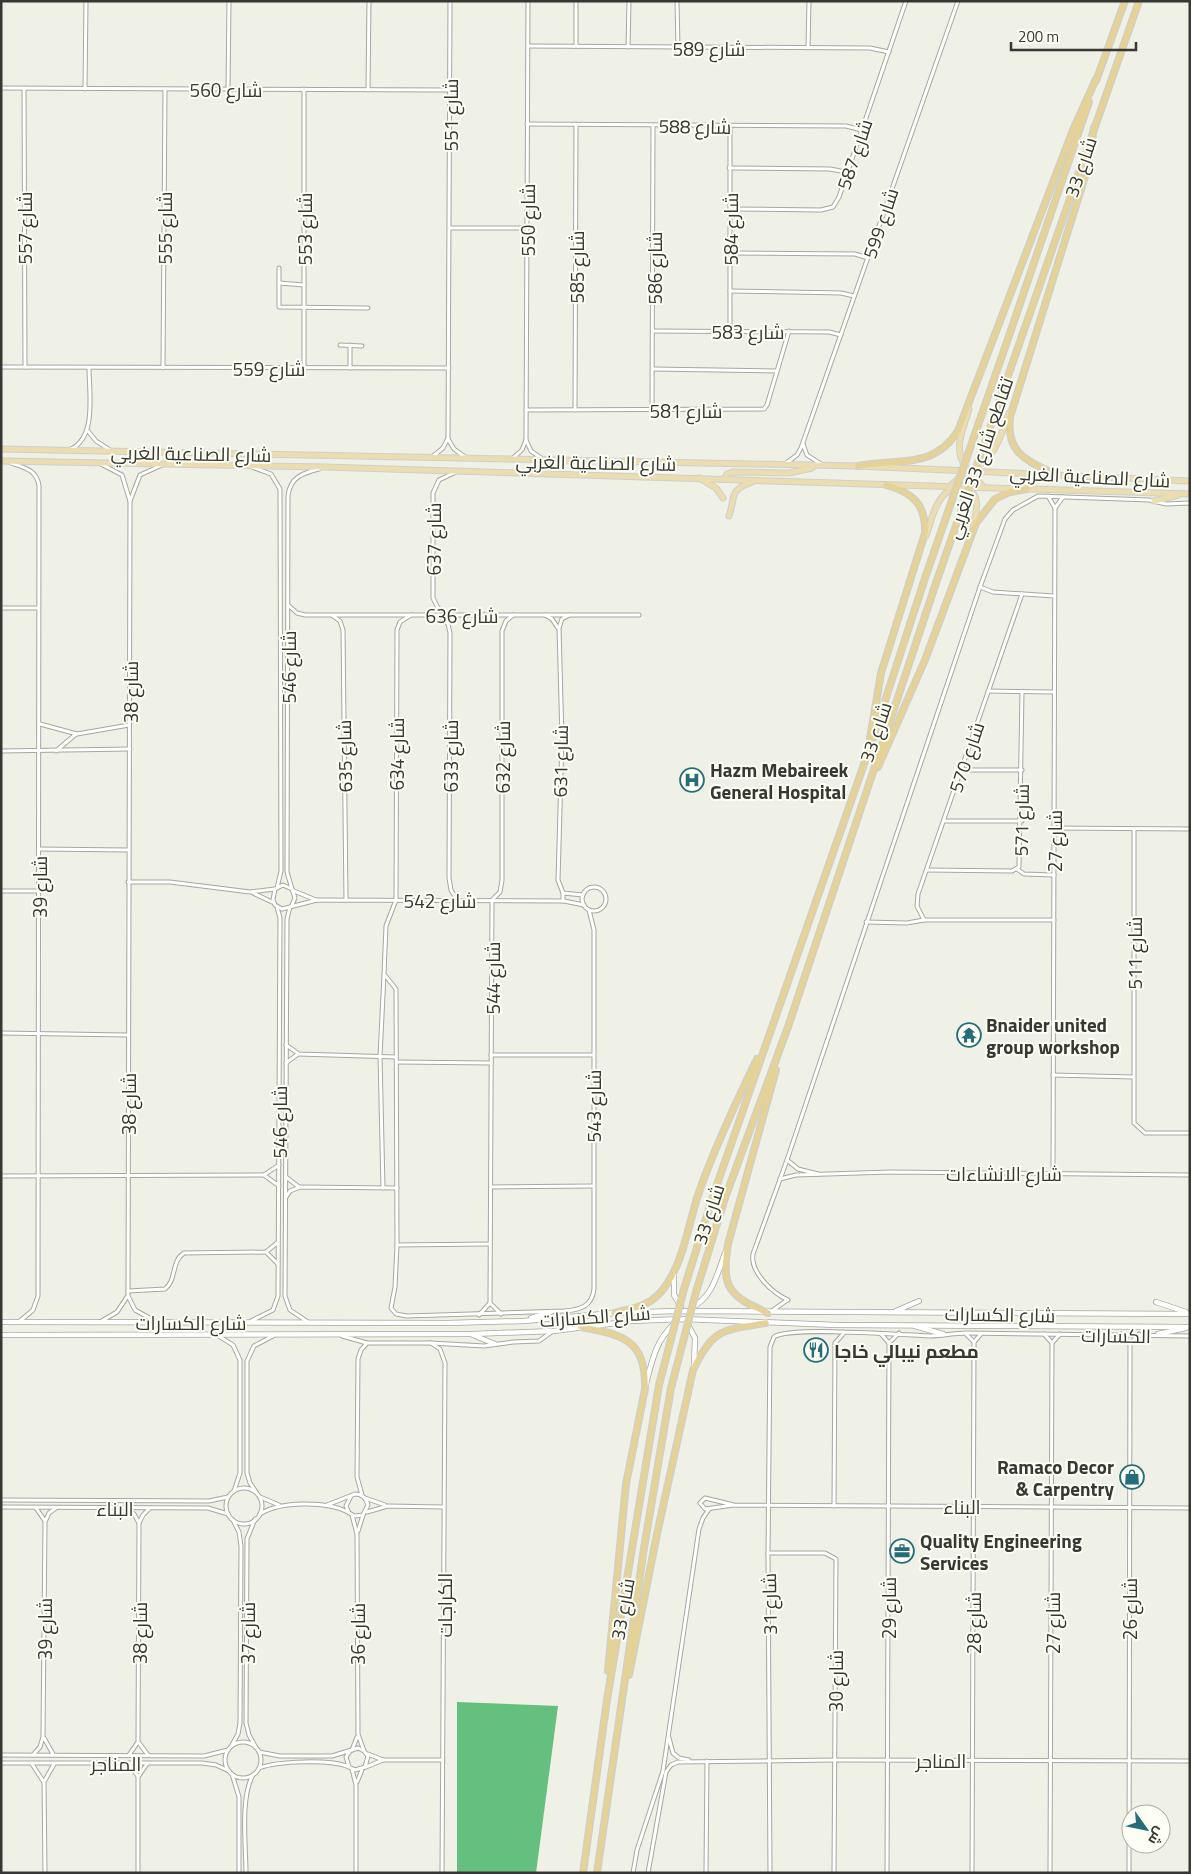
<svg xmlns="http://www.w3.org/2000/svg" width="1191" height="1874" viewBox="0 0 1191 1874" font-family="'Titillium Web',Cairo,sans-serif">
<rect width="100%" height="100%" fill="#eff1e6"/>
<polygon fill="#65bf7e" points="457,1702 558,1706 536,1873 457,1873"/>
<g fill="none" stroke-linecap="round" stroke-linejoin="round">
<g stroke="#a6a79d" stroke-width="5">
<g id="minor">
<polyline points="576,1 576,46"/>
<polyline points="677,1 678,48"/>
<polyline points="528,46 870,48 889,52"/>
<polyline points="628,47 629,1"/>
<polyline points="808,48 809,1"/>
<polyline points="1,88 450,90"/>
<polyline points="24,88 25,367"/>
<polyline points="85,89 86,1"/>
<polyline points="228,89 229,1"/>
<polyline points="368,90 369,1"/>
<polyline points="527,124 846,126 862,130"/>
<polyline points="729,168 830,169 846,172"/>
<polyline points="730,209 821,210 833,207 839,197 906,1"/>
<polyline points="450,228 527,228"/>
<polyline points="730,253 855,254 868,258"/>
<polyline points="279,268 279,307 368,308"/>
<polyline points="279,283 304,285"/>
<polyline points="730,291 841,293 854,296"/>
<polyline points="654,331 829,332 841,335"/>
<polyline points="730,331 730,127"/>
<polyline points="340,345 362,346"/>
<polyline points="1,367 449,368"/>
<polyline points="163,368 165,89"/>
<polyline points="304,368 304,89"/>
<polyline points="350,368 350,345"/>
<polyline points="653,369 777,371"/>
<polyline points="526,410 764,409 767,405 789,331"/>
<polyline points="575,410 576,125"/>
<polyline points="652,410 653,126"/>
<polyline points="88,431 96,441 110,450"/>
<polyline points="448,439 454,449 465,457"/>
<polyline points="526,440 531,451 541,458"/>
<polyline points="803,444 807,455 821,464"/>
<path d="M71,449C97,437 89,392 89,368"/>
<polyline points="432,457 443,448 448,438 450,1"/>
<polyline points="513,458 522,450 526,440 528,1"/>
<path d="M11,463C25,468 37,470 39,486L38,1296L33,1310L20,1321"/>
<polyline points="101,464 122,475 130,501"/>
<polyline points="785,464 797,455 801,448 958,1"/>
<polyline points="252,467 271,474 280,489 281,871 277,888"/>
<polyline points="1048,496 1055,508 1053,1174"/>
<polyline points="1055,508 1063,497"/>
<polyline points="980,587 993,592 1054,596"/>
<polyline points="288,605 297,613 305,615 639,615"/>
<polyline points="1,608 38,608"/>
<polyline points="447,614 438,608 433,598 433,493 439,480 456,472"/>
<path d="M411,615L400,622L397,630L396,900L386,926L384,974L396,989L397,1245L395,1287L391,1308L396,1314L407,1316L564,1311C579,1310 592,1307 594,1289V930L589,910"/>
<polyline points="439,615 448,624 450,633 449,878 451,890 457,900"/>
<polyline points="545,615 552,619 558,628"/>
<polyline points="333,616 340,621 343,630 346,900"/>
<polyline points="988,691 1054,692"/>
<polyline points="40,724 77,734 129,725"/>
<polyline points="1,751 130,749"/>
<polyline points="56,751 76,734"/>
<polyline points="962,770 1022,770"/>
<polyline points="945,821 1022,821"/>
<polyline points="1054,828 1190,829"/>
<polyline points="1134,829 1134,1123 1145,1133 1190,1133"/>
<polyline points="39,849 128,850"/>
<polyline points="1017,869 1024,874 1054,875"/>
<polyline points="927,870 1012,871 1019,867 1022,692"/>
<polyline points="128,882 170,882 250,892 275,889"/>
<circle cx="594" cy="899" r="12"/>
<path d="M292,889L287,872L288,496C290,477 303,473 319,469"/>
<polyline points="1,891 39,891"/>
<polyline points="294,891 316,900"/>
<polyline points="253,893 272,902"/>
<polyline points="563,893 558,880 562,739 559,628 562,619 569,615"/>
<polyline points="563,901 563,893 583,895"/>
<polyline points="292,905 295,898 292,889 283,885 275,889 273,900 275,905 282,909 317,900 564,901 584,905"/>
<polyline points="290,907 287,919 285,1296 290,1310 308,1322"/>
<polyline points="924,920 917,906 918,894 1022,594"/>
<polyline points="866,922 907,923 924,920 1054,920"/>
<polyline points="1,1033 128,1035"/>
<polyline points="286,1045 299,1054 396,1057"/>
<polyline points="491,1055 593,1055"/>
<polyline points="397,1062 491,1063"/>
<polyline points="286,1063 298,1054"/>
<polyline points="1053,1075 1133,1077"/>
<polyline points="787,1160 798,1169 818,1174"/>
<polyline points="264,1175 279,1186"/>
<polyline points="1,1176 264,1175 279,1165"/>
<polyline points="286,1177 299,1187"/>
<polyline points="780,1179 796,1175 891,1172 1190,1175"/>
<polyline points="491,1187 592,1186"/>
<polyline points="383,1188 380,1056 384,975"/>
<polyline points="286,1197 290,1191 300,1187 397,1188"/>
<polyline points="397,1245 490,1244"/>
<polyline points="266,1252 278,1264"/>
<path d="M128,1291L165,1289C177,1280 171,1261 184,1253L266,1252L277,1243"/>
<path d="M788,1300C772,1293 750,1272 753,1254L787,1160L980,587L1005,519L1013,510L1038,496L1149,500L1166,504L1190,503"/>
<polyline points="490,1303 501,1314"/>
<polyline points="772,1311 787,1300"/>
<polyline points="479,1315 490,1303 492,900 500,892 502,880 502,631 506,621 513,615"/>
<polyline points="251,1321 273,1310 278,1296 280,918 277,907"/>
<polyline points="100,1322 117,1312 127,1297"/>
<polyline points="157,1322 135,1310 128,1296 130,501 140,475 162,465"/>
<polyline points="881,1334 889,1343 887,1873"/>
<polyline points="966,1334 974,1342"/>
<polyline points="1044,1334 1052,1343"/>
<polyline points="1121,1334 1130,1344"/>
<polyline points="217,1335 233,1345 240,1360 240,1473 234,1491"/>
<polyline points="342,1336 367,1343 431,1343 484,1346 513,1342 539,1341 553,1331"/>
<polyline points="431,1343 440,1349 445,1363 442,1873"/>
<polyline points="889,1343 899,1333"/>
<circle cx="244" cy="1506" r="18"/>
<polyline points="256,1492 250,1483 247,1473 247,1361 254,1346 273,1336"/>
<polyline points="362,1495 357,1477 358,1359 361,1350 367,1343"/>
<polyline points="260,1497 279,1505"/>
<polyline points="365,1498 385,1505"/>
<polyline points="1,1500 209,1501 228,1497"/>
<path d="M327,1505L355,1494C362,1494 366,1498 368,1505L363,1515L355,1516L349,1513L346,1506L351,1496"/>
<polyline points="734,1505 705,1509 700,1503 705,1498 734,1505 1190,1508"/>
<polyline points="834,1506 835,1343 844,1333"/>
<polyline points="1,1507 208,1508 228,1514"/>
<polyline points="36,1508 45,1521"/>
<polyline points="127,1509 134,1514 139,1523"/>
<polyline points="367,1512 388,1506 443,1507"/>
<path d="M260,1514C280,1501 327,1501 348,1512"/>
<polyline points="352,1515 357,1534 358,1734 364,1751"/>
<polyline points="358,1531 363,1515"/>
<polyline points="768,1553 825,1553 836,1559 834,1873"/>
<polyline points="44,1738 53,1754"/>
<polyline points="669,1738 673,1753 679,1758 689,1760"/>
<circle cx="243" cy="1760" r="18"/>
<polyline points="139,1743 148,1755"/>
<polyline points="232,1745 238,1734 240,1723 241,1546 239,1532 233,1520"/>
<polyline points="255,1746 249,1735 246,1723 247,1539 255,1519"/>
<polyline points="352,1750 357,1737"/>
<polyline points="259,1752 280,1756 332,1756 358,1748 364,1751 368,1756 365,1767 355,1770 349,1767 346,1757 350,1751"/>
<polyline points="368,1754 383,1760"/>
<polyline points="1,1755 204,1756 228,1750"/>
<polyline points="33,1755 40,1747 43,1737 45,1522 49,1513 56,1508"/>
<polyline points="129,1755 138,1742 139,1523 143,1515 150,1508"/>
<polyline points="1,1763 202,1763 216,1765 229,1771"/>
<polyline points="32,1764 43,1781"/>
<polyline points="128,1764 138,1776"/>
<polyline points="366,1767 383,1760 441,1760"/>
<path d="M259,1768C278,1761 330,1759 349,1767"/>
<polyline points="352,1769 356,1785 356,1873"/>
<polyline points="232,1774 239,1797 239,1873"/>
<polyline points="357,1782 362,1770"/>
<polyline points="45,1873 44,1782 54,1764"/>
<polyline points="138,1873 138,1777 147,1764"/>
<path d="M246,1873C246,1846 240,1797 253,1775"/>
<polyline points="633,1873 637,1850 663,1771 699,1529 703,1518 709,1509"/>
<polyline points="648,1873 666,1772 671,1765 678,1762 835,1760 1190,1761"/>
<polyline points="706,1873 707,1761"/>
<path d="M770,1873L768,1553L770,1347L774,1337C789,1326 906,1335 931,1336C942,1336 954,1333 966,1333L1190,1336"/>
<polyline points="972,1873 974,1342 981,1334"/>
<polyline points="1050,1873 1052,1343 1060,1334"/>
<polyline points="1129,1873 1130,1344 1139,1334"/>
</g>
</g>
<g stroke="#a6a79d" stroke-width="6">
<g id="tertiary">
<polyline points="674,1274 674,1295 681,1307"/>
<polyline points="1156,1302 1186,1312"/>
<path d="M691,1308C713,1297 717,1274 725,1253"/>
<polyline points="896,1311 919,1301"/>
<polyline points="531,1318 551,1312"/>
<polyline points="1,1322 448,1323 524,1321 614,1313 675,1311 1190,1314"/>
<polyline points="687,1323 695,1338 694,1366"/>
<polyline points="915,1326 943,1334"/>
<polyline points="1158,1334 1186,1328"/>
<polyline points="1,1335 472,1334 554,1331 632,1321 683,1319 836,1325 1190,1327"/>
<polyline points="473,1335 495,1344"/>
<path d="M646,1384C652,1361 656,1340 674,1324"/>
</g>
</g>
<g stroke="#cfcfce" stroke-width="7">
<g id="primary">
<polyline points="1,449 858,466 1190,481"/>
<polyline points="1,461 325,467 1190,494"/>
<path d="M966,467C952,450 964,427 969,409"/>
<path d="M976,467C997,455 1001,434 1009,413"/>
<polyline points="972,473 984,488"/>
<polyline points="699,478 716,488 723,498"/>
<polyline points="724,479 727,474 733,472 789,473 812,468"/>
<polyline points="949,487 962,475"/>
<path d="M966,488C982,495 976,513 973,527"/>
<polyline points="1154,501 1178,495"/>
<path d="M729,516C736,496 728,491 752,482"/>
<path d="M926,536C931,521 936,496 952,489C964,484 962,490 972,478"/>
</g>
</g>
<g stroke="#cfcfce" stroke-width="8">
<g id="trunk">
<polyline points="1096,81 1125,1"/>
<polyline points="1011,330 1089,102"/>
<polyline points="1023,333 1139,1"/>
<path d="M858,466C897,458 933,470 958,431L1073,130L1096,79"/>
<path d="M1054,474C1026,460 1006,453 1010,417L1087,170L1094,127"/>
<path d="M870,739L881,673L925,533C926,504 912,492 886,485"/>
<polyline points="878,767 925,660 976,523 995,499 1010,492 1027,489"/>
<polyline points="714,1193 870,747 925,578"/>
<polyline points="725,1198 788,1027 936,583"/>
<path d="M614,1313C629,1309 647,1307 659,1294C683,1269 688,1224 699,1192C715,1147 736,1102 757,1059"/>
<path d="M768,1313C729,1296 721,1288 728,1244L776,1070"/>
<path d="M581,1327C624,1335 646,1340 645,1389L626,1484L608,1671"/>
<path d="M629,1675L657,1534L693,1370C713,1328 723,1330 766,1323"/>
<polyline points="583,1873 607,1700 659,1385"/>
<polyline points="597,1873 644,1548 671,1388"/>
</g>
</g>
<use href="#minor" stroke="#fff" stroke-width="3"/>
<use href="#tertiary" stroke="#fff" stroke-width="4.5"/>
<use href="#primary" stroke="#ebddb0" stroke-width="5"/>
<use href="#trunk" stroke="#e4d296" stroke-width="5.5"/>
<g stroke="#cfcfce" stroke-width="8" stroke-linecap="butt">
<g id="trunk-bridge">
<polyline points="925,578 1011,330"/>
<polyline points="936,583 1023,333"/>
<polyline points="659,1385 684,1289 714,1193"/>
<polyline points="671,1388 696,1292 725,1198"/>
</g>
</g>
<use href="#trunk-bridge" stroke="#e4d296" stroke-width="5.5"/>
</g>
<defs>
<g id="hospital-ring" transform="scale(1.25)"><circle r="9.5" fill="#fdfef4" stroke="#256d79" stroke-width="1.5"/><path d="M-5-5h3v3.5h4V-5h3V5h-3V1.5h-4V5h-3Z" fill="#256d79"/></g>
<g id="temple-ring" transform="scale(1.25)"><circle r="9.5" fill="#fdfef4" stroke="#256d79" stroke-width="1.5"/><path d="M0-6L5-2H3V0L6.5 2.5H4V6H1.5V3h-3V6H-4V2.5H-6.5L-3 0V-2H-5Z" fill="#256d79"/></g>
<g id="restaurant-ring" transform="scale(1.25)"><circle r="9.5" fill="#fdfef4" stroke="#256d79" stroke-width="1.5"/><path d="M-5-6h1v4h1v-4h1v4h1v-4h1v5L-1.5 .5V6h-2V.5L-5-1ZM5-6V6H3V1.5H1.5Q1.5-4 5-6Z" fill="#256d79"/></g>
<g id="shop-ring" transform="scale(1.25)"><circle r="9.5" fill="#fdfef4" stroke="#256d79" stroke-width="1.5"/><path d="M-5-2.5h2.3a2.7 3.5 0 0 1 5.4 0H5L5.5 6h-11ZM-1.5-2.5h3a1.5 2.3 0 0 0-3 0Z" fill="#256d79"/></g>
<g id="office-ring" transform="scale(1.25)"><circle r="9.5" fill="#fdfef4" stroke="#256d79" stroke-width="1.5"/><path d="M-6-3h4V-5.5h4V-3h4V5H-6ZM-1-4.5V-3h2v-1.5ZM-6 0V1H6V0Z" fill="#256d79"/></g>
</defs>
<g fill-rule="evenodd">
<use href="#hospital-ring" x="692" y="780"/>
<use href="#temple-ring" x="969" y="1035"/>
<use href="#restaurant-ring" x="816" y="1350"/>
<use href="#shop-ring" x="1132" y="1477"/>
<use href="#office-ring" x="902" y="1551"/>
</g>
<g text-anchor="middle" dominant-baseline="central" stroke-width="4" stroke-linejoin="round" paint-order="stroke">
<g font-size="19" fill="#373733" stroke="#fdfef4">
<text x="709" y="48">شارع 589</text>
<text x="226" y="89">شارع 560</text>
<text transform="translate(450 115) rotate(-90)">شارع 551</text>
<text transform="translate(695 126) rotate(1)">شارع 588</text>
<text transform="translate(854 154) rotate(-71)">شارع 587</text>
<text transform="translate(1080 167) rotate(-71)">شارع 33</text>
<text transform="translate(527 220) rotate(-90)">شارع 550</text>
<text transform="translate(880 223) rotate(-71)">شارع 599</text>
<text transform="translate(24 228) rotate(-90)">شارع 557</text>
<text transform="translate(164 228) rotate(-90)">شارع 555</text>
<text transform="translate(304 229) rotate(-90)">شارع 553</text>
<text transform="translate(730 229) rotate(-90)">شارع 584</text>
<text transform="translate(576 267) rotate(-90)">شارع 585</text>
<text transform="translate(654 268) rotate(-90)">شارع 586</text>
<text x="748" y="331">شارع 583</text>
<text x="269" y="368">شارع 559</text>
<text x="686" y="410">شارع 581</text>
<text transform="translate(191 453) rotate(1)">شارع الصناعية الغربي</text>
<text transform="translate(979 458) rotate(-71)">تقاطع شارع 33 الغربي</text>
<text transform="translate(596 462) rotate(1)">شارع الصناعية الغربي</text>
<text transform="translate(1090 476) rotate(3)">شارع الصناعية الغربي</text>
<text transform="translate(433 539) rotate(-90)">شارع 637</text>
<text x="462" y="615">شارع 636</text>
<text transform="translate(288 667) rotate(-90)">شارع 546</text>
<text transform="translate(130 692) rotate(-90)">شارع 38</text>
<text transform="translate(875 732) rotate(-71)">شارع 33</text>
<text transform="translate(396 754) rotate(-90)">شارع 634</text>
<text transform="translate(344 756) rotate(-91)">شارع 635</text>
<text transform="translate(450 756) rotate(-90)">شارع 633</text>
<text transform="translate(502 757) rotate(-90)">شارع 632</text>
<text transform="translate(966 757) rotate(-71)">شارع 570</text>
<text transform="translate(560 761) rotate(-89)">شارع 631</text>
<text transform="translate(1021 820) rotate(-89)">شارع 571</text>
<text transform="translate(1054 841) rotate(-90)">شارع 27</text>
<text transform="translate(39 887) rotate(-90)">شارع 39</text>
<text x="440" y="900">شارع 542</text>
<text transform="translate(1134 953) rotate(-90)">شارع 511</text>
<text transform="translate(492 978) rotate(-90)">شارع 544</text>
<text transform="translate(128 1104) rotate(-90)">شارع 38</text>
<text transform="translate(593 1106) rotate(-90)">شارع 543</text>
<text transform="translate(279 1122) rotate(-90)">شارع 546</text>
<text x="1004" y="1173">شارع الانشاءات</text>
<text transform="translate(708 1214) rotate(-72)">شارع 33</text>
<text transform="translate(1000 1314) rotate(1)">شارع الكسارات</text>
<text transform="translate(595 1316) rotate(-4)">شارع الكسارات</text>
<text x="191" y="1322">شارع الكسارات</text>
<text transform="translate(1116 1335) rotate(1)">الكسارات</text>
<text x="962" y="1506">البناء</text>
<text x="115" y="1508">البناء</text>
<text transform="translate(769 1604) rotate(-91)">شارع 31</text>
<text transform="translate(444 1605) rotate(-90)">الكراجات</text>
<text transform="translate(888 1608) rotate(-90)">شارع 29</text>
<text transform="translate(622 1609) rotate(-80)">شارع 33</text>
<text transform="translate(1129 1609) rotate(-90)">شارع 26</text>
<text transform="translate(973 1623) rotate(-90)">شارع 28</text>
<text transform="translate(1052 1623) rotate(-90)">شارع 27</text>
<text transform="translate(44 1629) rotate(-90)">شارع 39</text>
<text transform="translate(139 1633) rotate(-90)">شارع 38</text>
<text transform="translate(247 1633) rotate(-90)">شارع 37</text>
<text transform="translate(357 1634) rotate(-90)">شارع 36</text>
<text transform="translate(835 1681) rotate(-90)">شارع 30</text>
<text x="941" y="1760">المناجر</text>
<text x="116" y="1763">المناجر</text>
</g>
<g font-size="19" font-weight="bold" fill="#373733" stroke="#fdfef4" text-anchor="start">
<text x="710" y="769">Hazm Mebaireek<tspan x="710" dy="22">General Hospital</tspan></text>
<text x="986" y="1024">Bnaider united<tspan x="986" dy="22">group workshop</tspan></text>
<text x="834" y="1350">مطعم نيبالي خاجا</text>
<text x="1114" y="1466" text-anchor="end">Ramaco Decor<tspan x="1114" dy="22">&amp; Carpentry</tspan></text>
<text x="920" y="1540">Quality Engineering<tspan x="920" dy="22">Services</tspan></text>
</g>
</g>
<rect width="1191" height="1874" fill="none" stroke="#373733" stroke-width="5"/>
<g transform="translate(1146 1829) rotate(123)"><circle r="24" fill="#fdfef4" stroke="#aeaea7"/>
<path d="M0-4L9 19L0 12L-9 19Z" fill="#256d79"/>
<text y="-8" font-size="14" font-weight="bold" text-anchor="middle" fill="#373733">ش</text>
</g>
<path d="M1011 42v8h125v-8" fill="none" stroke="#373733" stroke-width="2.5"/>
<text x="1018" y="42" font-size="15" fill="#373733" stroke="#fdfef4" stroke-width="4" paint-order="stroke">200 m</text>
</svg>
